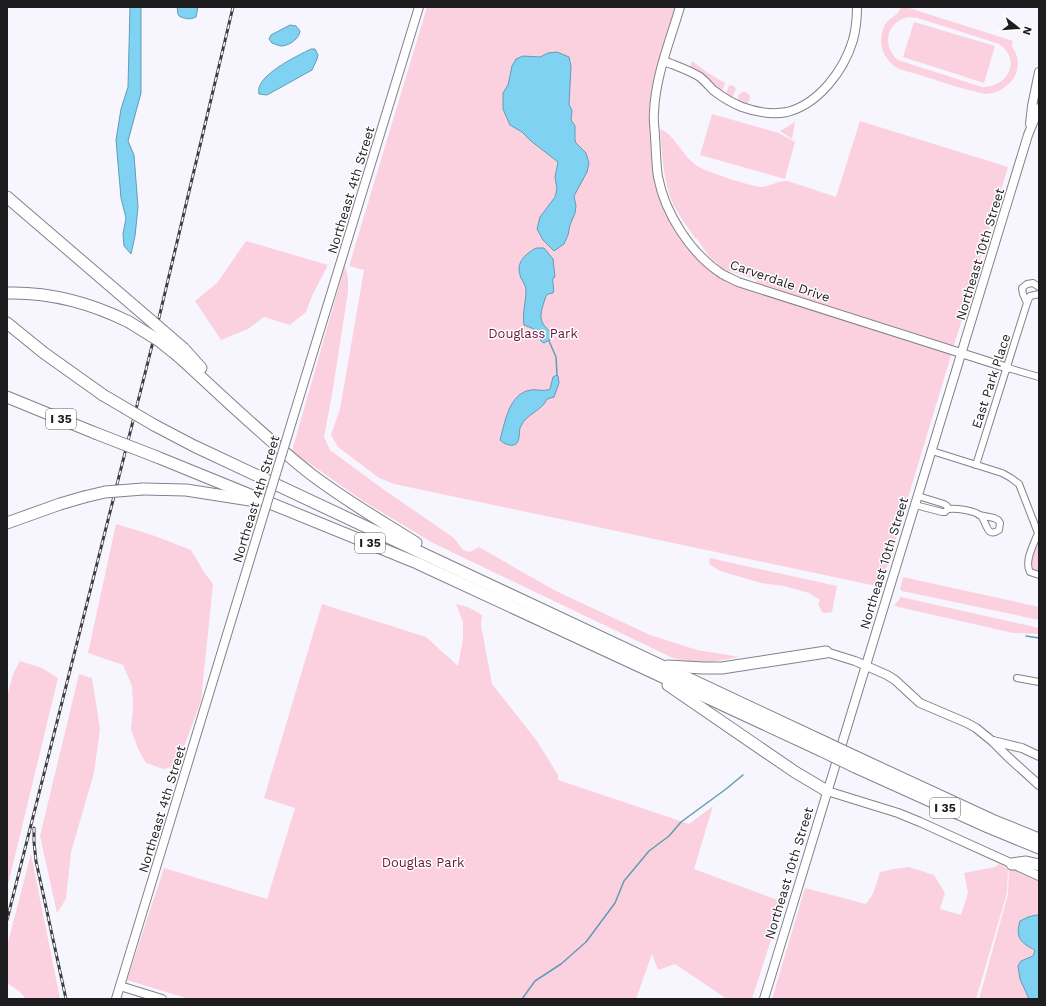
<svg xmlns="http://www.w3.org/2000/svg" width="1046" height="1006" viewBox="0 0 1046 1006" font-family="'Work Sans',sans-serif">
<rect width="100%" height="100%" fill="#f7f6fe"/>
<g fill="#fcd1df" fill-rule="evenodd">
<path d="M427,7H678L651,118L652,155L656,184L685,240L710,270L731,282L754,290L757,280L723,269L708,255L697,239L695,238C688,228 680,217 674,206C663,183 662,154 660,129C675,134 683,158 699,167C707,172 753,187 761,187C771,186 779,180 788,181L836,197L860,121L1008,167L881,587L394,484L379,478L338,447L331,435L340,409L364,270L349,266Z"/>
<path d="M901,7H906L1013,41L1012,47C1028,68 1009,93 986,94C964,90 942,82 920,75C912,72 901,71 894,66C884,57 879,47 882,33C885,17 898,18 901,7ZM909,17L918,18L999,44C1022,60 1008,87 982,87L898,60C881,45 887,21 909,17Z"/>
<polygon points="914,22 995,46 984,83 903,57"/>
<polygon points="692,61 708,73 725,83 722,92 690,68"/>
<polygon points="729,85 734,86 736,89 733,96 730,98 726,95"/>
<circle cx="744" cy="98" r="6"/>
<polygon points="712,114 779,133 795,142 785,179 700,155"/>
<polygon points="795,122 795,123 792,139 780,131"/>
<polygon points="246,241 328,265 312,296 306,312 290,325 264,317 248,329 221,340 195,301 217,283"/>
<polygon points="345,265 348,278 348,292 332,395 324,437 330,450 383,489 454,538 463,550 470,552 479,547 554,590 650,635 697,650 740,657 710,662 694,662 675,659 433,543 363,501 292,451"/>
<polygon points="116,524 155,536 191,550 204,572 213,584 201,701 177,766 163,769 146,763 138,749 131,729 133,707 132,686 123,665 88,653"/>
<path d="M1038,544H1039V573L1034,571C1029,563 1034,551 1038,544Z"/>
<polygon points="710,558 837,586 832,612 825,613 822,612 818,604 820,600 809,593 784,586 761,583 720,571 709,564"/>
<polygon points="903,577 1039,607 1039,620 902,591 900,589"/>
<polygon points="901,597 1039,628 1039,634 1013,633 894,606"/>
<polygon points="322,604 426,637 458,666 463,639 463,622 456,604 468,607 482,615 481,625 492,684 537,741 558,775 558,780 689,824 713,806 694,869 783,902 752,999 727,999 675,964 658,970 652,954 636,999 189,999 127,980 164,868 267,899 295,808 264,798"/>
<polygon points="20,661 42,668 58,678 7,889 7,697 13,674"/>
<polygon points="79,674 92,678 100,729 94,773 71,852 66,899 57,913 40,836"/>
<polygon points="31,854 60,999 26,999 19,991 7,983 7,946"/>
<polygon points="999,864 1008,869 1007,893 976,999 772,999 805,888 866,904 873,894 880,872 894,869 909,867 934,875 945,893 940,909 961,915 968,893 964,873 995,867"/>
<polygon points="1009,868 1039,881 1039,999 979,999 1008,894"/>
</g>
<g fill="#80d2f2" stroke="#629cb3">
<polygon points="130,7 141,7 141,93 128,141 134,155 138,207 135,236 131,254 124,246 123,234 126,218 121,198 116,140 121,109 128,87"/>
<path d="M177,7H198L196,17C190,20 185,19 179,16L178,14Z"/>
<path d="M290,25L296,26L300,31C299,39 290,45 282,46C279,46 275,44 272,43L269,39L271,35Z"/>
<path d="M311,49H315L318,55L317,59L312,70L267,95L259,94C254,76 297,56 311,49Z"/>
<polygon points="557,52 569,57 571,66 569,105 572,110 571,120 575,126 575,140 576,143 586,153 589,163 587,172 574,196 576,206 575,213 570,225 568,235 564,244 554,251 543,240 537,229 540,217 555,197 557,189 555,177 558,162 531,141 522,132 510,125 503,109 503,93 508,85 512,66 516,59 523,56 540,57 548,53"/>
<path d="M536,248H544L553,259L555,277L553,278C552,284 555,288 553,293L548,294L546,296C541,312 536,321 551,332V339L544,343L541,341L534,329L524,325C522,313 526,302 526,290C526,286 523,282 521,278C515,263 524,255 536,248Z"/>
<path d="M557,375L558,376L559,383L554,397L547,399C542,411 526,414 521,426C518,430 521,440 516,444C511,447 504,444 500,440C505,422 509,393 531,390C538,389 544,392 550,389L553,377Z"/>
<path d="M1036,915H1039V999H1029L1020,979L1018,966L1021,961L1033,956L1035,950C1021,943 1015,938 1020,921L1028,917Z"/>
</g>
<g fill="none" stroke-linecap="round" stroke-linejoin="round">
<g stroke="#629cb3" stroke-width="1.5">
<polyline points="549,341 556,357 557,375"/>
<polyline points="1026,636 1039,638"/>
<polyline points="522,999 535,981 561,964 586,942 615,903 624,881 649,851 669,836 681,822 726,789 743,775"/>
</g>
<g stroke="#83828b" stroke-width="8">
<g id="street">
<polyline points="1027,303 1030,296 1039,294"/>
<polyline points="1008,368 1039,377"/>
<path d="M932,451L1002,473L1011,478L1019,484L1038,533C1034,544 1024,561 1030,572L1039,575"/>
<polyline points="976,465 1027,303 1023,294 1022,288 1027,284 1033,283 1039,287"/>
<polyline points="915,505 942,512 945,512 948,509 947,506 944,504 918,496"/>
<path d="M948,509C956,508 972,510 980,515C987,521 986,539 999,530L1000,523L998,520L994,518L979,515"/>
<polyline points="1017,678 1039,682"/>
</g>
</g>
<g stroke="#83828b" stroke-width="10">
<g id="secondary">
<path d="M680,7C670,41 655,77 654,113C653,121 655,129 655,137C656,150 656,164 658,177C665,213 690,253 722,274C727,277 733,279 738,282L1008,368"/>
<path d="M664,61C676,66 689,70 700,77C705,81 709,86 713,90C722,97 732,103 742,107C756,112 772,115 787,112C819,104 844,70 853,40C856,29 857,18 857,7"/>
<polyline points="1030,124 1032,106 1039,72"/>
<polyline points="292,421 419,7"/>
<polyline points="826,652 855,661 887,675 895,680 920,703 967,723 976,728 992,741 1008,757 1039,785"/>
<polyline points="993,741 1022,748 1039,756"/>
<polyline points="827,791 898,813 920,822 1039,876"/>
<polyline points="120,986 162,999"/>
<polyline points="116,999 257,536"/>
<polyline points="764,999 1028,135 1039,108"/>
</g>
</g>
<g stroke="#83828b" stroke-width="13">
<g id="highway">
<polyline points="7,197 134,306"/>
<path d="M7,293C50,292 91,303 129,322"/>
<polyline points="7,323 44,353 103,395"/>
<polyline points="184,349 201,368"/>
<path d="M178,356C222,396 265,438 312,475C345,500 381,521 416,543"/>
<polyline points="7,397 95,433"/>
<polyline points="154,425 194,446 824,742"/>
<polyline points="157,457 417,563 820,750"/>
<polyline points="143,489 186,490 250,500"/>
<polyline points="7,523 60,504 84,497"/>
<polyline points="668,666 703,668 722,668 826,652"/>
<polyline points="668,685 795,772 827,791"/>
<polyline points="856,757 992,820 1039,839"/>
<polyline points="853,766 988,827 1039,848"/>
<polyline points="1012,864 1026,862 1039,865"/>
</g>
</g>
<use href="#street" stroke="#fff" stroke-width="6"/>
<use href="#secondary" stroke="#fff" stroke-width="8"/>
<use href="#highway" stroke="#fff" stroke-width="11"/>
<g stroke="#3e3e41" stroke-width="3">
<g id="rail">
<polyline points="34,828 34,842 36,861 66,999"/>
<polyline points="7,920 158,322 233,7"/>
</g>
</g>
<use href="#rail" stroke="#fff" stroke-width="1.5" stroke-dasharray="4.5" stroke-linecap="butt"/>
<g stroke="#83828b" stroke-width="10" stroke-linecap="butt">
<polyline id="secondary-bridge" points="257,536 292,421"/>
</g>
<g stroke="#83828b" stroke-width="13" stroke-linecap="butt">
<g id="highway-bridge">
<polyline points="134,306 184,349"/>
<polyline points="129,322 158,340 178,356"/>
<polyline points="103,395 154,425"/>
<polyline points="95,433 157,457"/>
<polyline points="84,497 105,492 143,489"/>
<polyline points="824,742 856,757"/>
<polyline points="820,750 853,766"/>
</g>
</g>
<use href="#secondary-bridge" stroke="#fff" stroke-width="8"/>
<use href="#highway-bridge" stroke="#fff" stroke-width="11"/>
</g>
<g text-anchor="middle" dominant-baseline="central" stroke-width="3" stroke-linejoin="round" paint-order="stroke">
<g fill="#fff" stroke="#616163" stroke-width="1">
<rect x="46" y="409" width="30" height="20" rx="3"/>
<rect x="355" y="533" width="30" height="20" rx="3"/>
<rect x="930" y="798" width="30" height="20" rx="3"/>
</g>
<g font-size="12" font-weight="bold" fill="#1d1d20">
<text x="61" y="419">I 35</text>
<text x="370" y="543">I 35</text>
<text x="945" y="808">I 35</text>
</g>
<g font-size="13" fill="#1d1d20" stroke="#fff">
<text transform="translate(351 190) rotate(-73)">Northeast 4th Street</text>
<text transform="translate(980 254) rotate(-73)">Northeast 10th Street</text>
<text transform="translate(780 281) rotate(19)">Carverdale Drive</text>
<text transform="translate(991 381) rotate(-72)">East Park Place</text>
<text transform="translate(256 499) rotate(-73)">Northeast 4th Street</text>
<text transform="translate(884 563) rotate(-73)">Northeast 10th Street</text>
<text transform="translate(162 809) rotate(-73)">Northeast 4th Street</text>
<text transform="translate(789 873) rotate(-73)">Northeast 10th Street</text>
</g>
<g font-size="13" fill="#68143c" stroke="#fff">
<text x="533" y="333">Douglass Park</text>
<text x="423" y="862">Douglas Park</text>
</g>
</g>
<rect width="1046" height="1006" fill="none" stroke="#1d1d20" stroke-width="16"/>
<g transform="translate(1018 28) rotate(107)" stroke="#ffffff" stroke-width="3" paint-order="stroke">
<path d="M0-3L7 15L0 10L-7 15Z" fill="#1d1d20"/>
<text y="-6" font-size="11" font-weight="bold" text-anchor="middle" fill="#1d1d20">N</text>
</g>
</svg>
